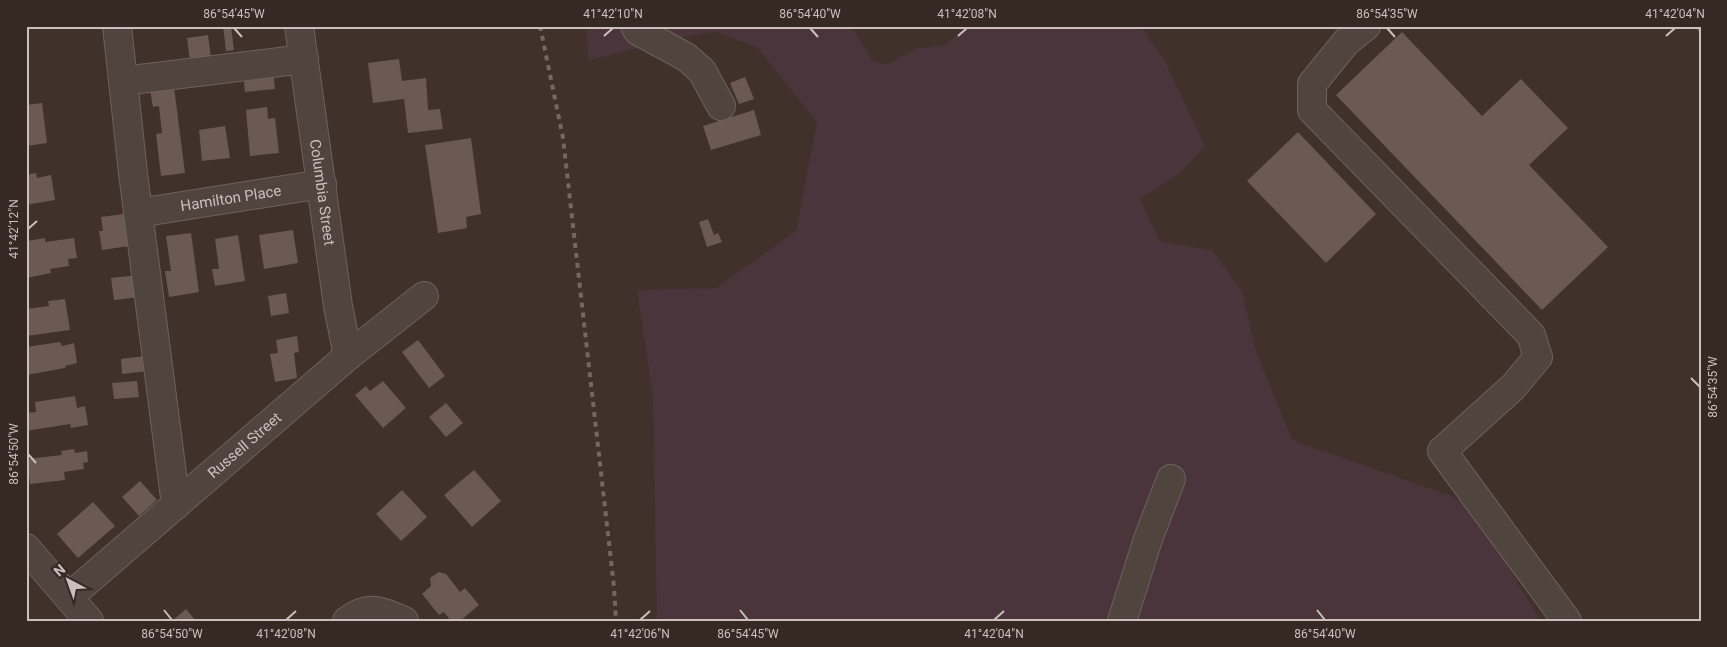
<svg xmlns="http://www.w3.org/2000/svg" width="1727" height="647" viewBox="0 0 1727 647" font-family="Roboto,sans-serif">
<rect width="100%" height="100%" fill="#40312a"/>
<polygon fill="#4b353d" points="587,26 851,26 872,60 886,65 918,48 945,45 968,26 1140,26 1164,59 1205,146 1179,174 1140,199 1160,242 1212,250 1242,291 1256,351 1292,440 1454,497 1478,512 1510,570 1541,621 657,621 653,396 637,290 716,288 796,231 817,122 757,47 717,32 692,35 588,60"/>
<g fill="#6b5a54">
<polygon points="223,26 231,26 234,50 226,51"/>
<polygon points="1694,26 1701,26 1701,34"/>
<polygon points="1402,32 1482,116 1521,79 1568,128 1529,165 1608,247 1542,310 1336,95"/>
<polygon points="208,35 211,58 190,61 187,38"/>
<polygon points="399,59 402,81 426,78 428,110 440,109 443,129 408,133 404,99 373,103 368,63"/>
<polygon points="273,71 275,89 245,92 243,74"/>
<polygon points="745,77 754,99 739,104 730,83"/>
<polygon points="174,87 185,173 161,176 156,134 162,133 159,106 153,107 150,90"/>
<polygon points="42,103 47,143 26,146 26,105"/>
<polygon points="267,107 268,119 275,118 279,153 250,156 246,110"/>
<polygon points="754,110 761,135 711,150 703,126"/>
<polygon points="225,126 230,158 202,161 199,130"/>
<polygon points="1298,132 1376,214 1326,263 1247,181"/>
<polygon points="471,138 481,214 466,217 467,228 438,233 425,145"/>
<polygon points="36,173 37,178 51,175 55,200 26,205 26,175"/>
<polygon points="124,214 129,246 102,250 99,231 103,231 101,217"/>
<polygon points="708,219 714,235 718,233 722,242 707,247 699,222"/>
<polygon points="293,230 298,263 264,269 259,235"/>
<polygon points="191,233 199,292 169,297 165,271 171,271 166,236"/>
<polygon points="238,235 245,281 215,286 212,269 219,269 215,239"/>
<polygon points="45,238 45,242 74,238 77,258 68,259 69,266 50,269 51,273 26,278 26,250 29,249 27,241"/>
<polygon points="138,275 141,297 114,300 111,278"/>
<polygon points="286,293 289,313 271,316 268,296"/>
<polygon points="65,299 70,330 26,336 26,309 49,306 48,301"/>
<polygon points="297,336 299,352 294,353 297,378 275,382 270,354 278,353 276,340"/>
<polygon points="418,340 445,376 429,388 402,352"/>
<polygon points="60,342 62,346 74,343 77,363 65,366 65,368 26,375 26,347"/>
<polygon points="145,356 147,371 122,374 121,359"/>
<polygon points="137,381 139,397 114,399 112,383"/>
<polygon points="383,381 406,408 383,428 355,395 366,386 370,391"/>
<polygon points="75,396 77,408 85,406 88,425 71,428 70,424 26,431 26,413 36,412 35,402"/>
<polygon points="446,403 463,423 446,437 429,417"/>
<polygon points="74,449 75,453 87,451 88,462 83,463 84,469 64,472 65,480 30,484 27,459 62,455 61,451"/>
<polygon points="474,470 501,501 472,527 444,495"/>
<polygon points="140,481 157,500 139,516 122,497"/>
<polygon points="402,490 427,517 401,541 376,514"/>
<polygon points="93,502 115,526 78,558 57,534"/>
<polygon points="439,572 446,574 460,592 465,588 479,605 460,621 451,621 444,612 439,615 422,594 431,586 430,578"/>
<polygon points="186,609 196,621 172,621"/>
</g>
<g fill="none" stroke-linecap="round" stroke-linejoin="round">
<g stroke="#6e625c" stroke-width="30">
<g id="minor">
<polyline points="117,26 133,173 176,505"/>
<path id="s1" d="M299,26L338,306L348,356"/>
<polyline points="635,26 638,31 686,57 702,71 721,106"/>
<polyline points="1366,26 1346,42 1312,84 1312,110 1531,335 1538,357 1513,387 1442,451 1567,621"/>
<polyline points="123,81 304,59"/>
<path id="s2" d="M138,213L322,184"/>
<polyline points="26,548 89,621"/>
<path id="s3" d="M69,597L348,356L424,296"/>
<path d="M347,621C368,604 381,611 404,621"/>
<polyline points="1122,621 1148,539 1171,479"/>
</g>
</g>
<use href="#minor" stroke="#50443e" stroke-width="28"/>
<polyline stroke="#776761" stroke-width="4" stroke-dasharray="5 5" stroke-linecap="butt" points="540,26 563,138 614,587 616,621"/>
</g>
<path fill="none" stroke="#cac0bb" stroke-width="2" d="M234,28L242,37M810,28L818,37M1387,28L1395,37M604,36L613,28M958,36L967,28M1666,36L1675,28M28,229L37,221M1691,378L1700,387M28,454L36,463M164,610L172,620M740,610L748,620M1317,610L1325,620M286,620L296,611M640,620L650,611M994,620L1004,611"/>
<g text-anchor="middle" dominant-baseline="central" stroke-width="4.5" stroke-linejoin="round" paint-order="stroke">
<g font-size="15" fill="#cac0bb" stroke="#362823">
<text stroke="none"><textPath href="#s1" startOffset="168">Columbia Street</textPath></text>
<text stroke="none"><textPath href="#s2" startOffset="94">Hamilton Place</textPath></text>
<text stroke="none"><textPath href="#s3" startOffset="232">Russell Street</textPath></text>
</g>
</g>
<rect width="1727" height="647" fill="none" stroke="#362823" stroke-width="55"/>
<g transform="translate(68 580) rotate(319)" stroke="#362823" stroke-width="4" paint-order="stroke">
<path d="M0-4L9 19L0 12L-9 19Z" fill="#cac0bb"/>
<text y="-8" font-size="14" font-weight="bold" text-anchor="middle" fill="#cac0bb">N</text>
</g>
<rect x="28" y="28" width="1672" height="592" fill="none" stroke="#cac0bb" stroke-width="2"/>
<g font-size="12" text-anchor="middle" fill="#cac0bb">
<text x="234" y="18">86°54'45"W</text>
<text x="613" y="18">41°42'10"N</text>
<text x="810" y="18">86°54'40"W</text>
<text x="967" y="18">41°42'08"N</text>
<text x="1387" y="18">86°54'35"W</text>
<text x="1675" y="18">41°42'04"N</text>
<text transform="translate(14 229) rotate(-90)" y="4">41°42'12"N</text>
<text transform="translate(1713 387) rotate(-90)" y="4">86°54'35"W</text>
<text transform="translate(14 454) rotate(-90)" y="4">86°54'50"W</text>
<text x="172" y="638">86°54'50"W</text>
<text x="286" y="638">41°42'08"N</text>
<text x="640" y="638">41°42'06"N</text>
<text x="748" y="638">86°54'45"W</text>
<text x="994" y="638">41°42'04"N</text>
<text x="1325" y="638">86°54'40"W</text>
</g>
</svg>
